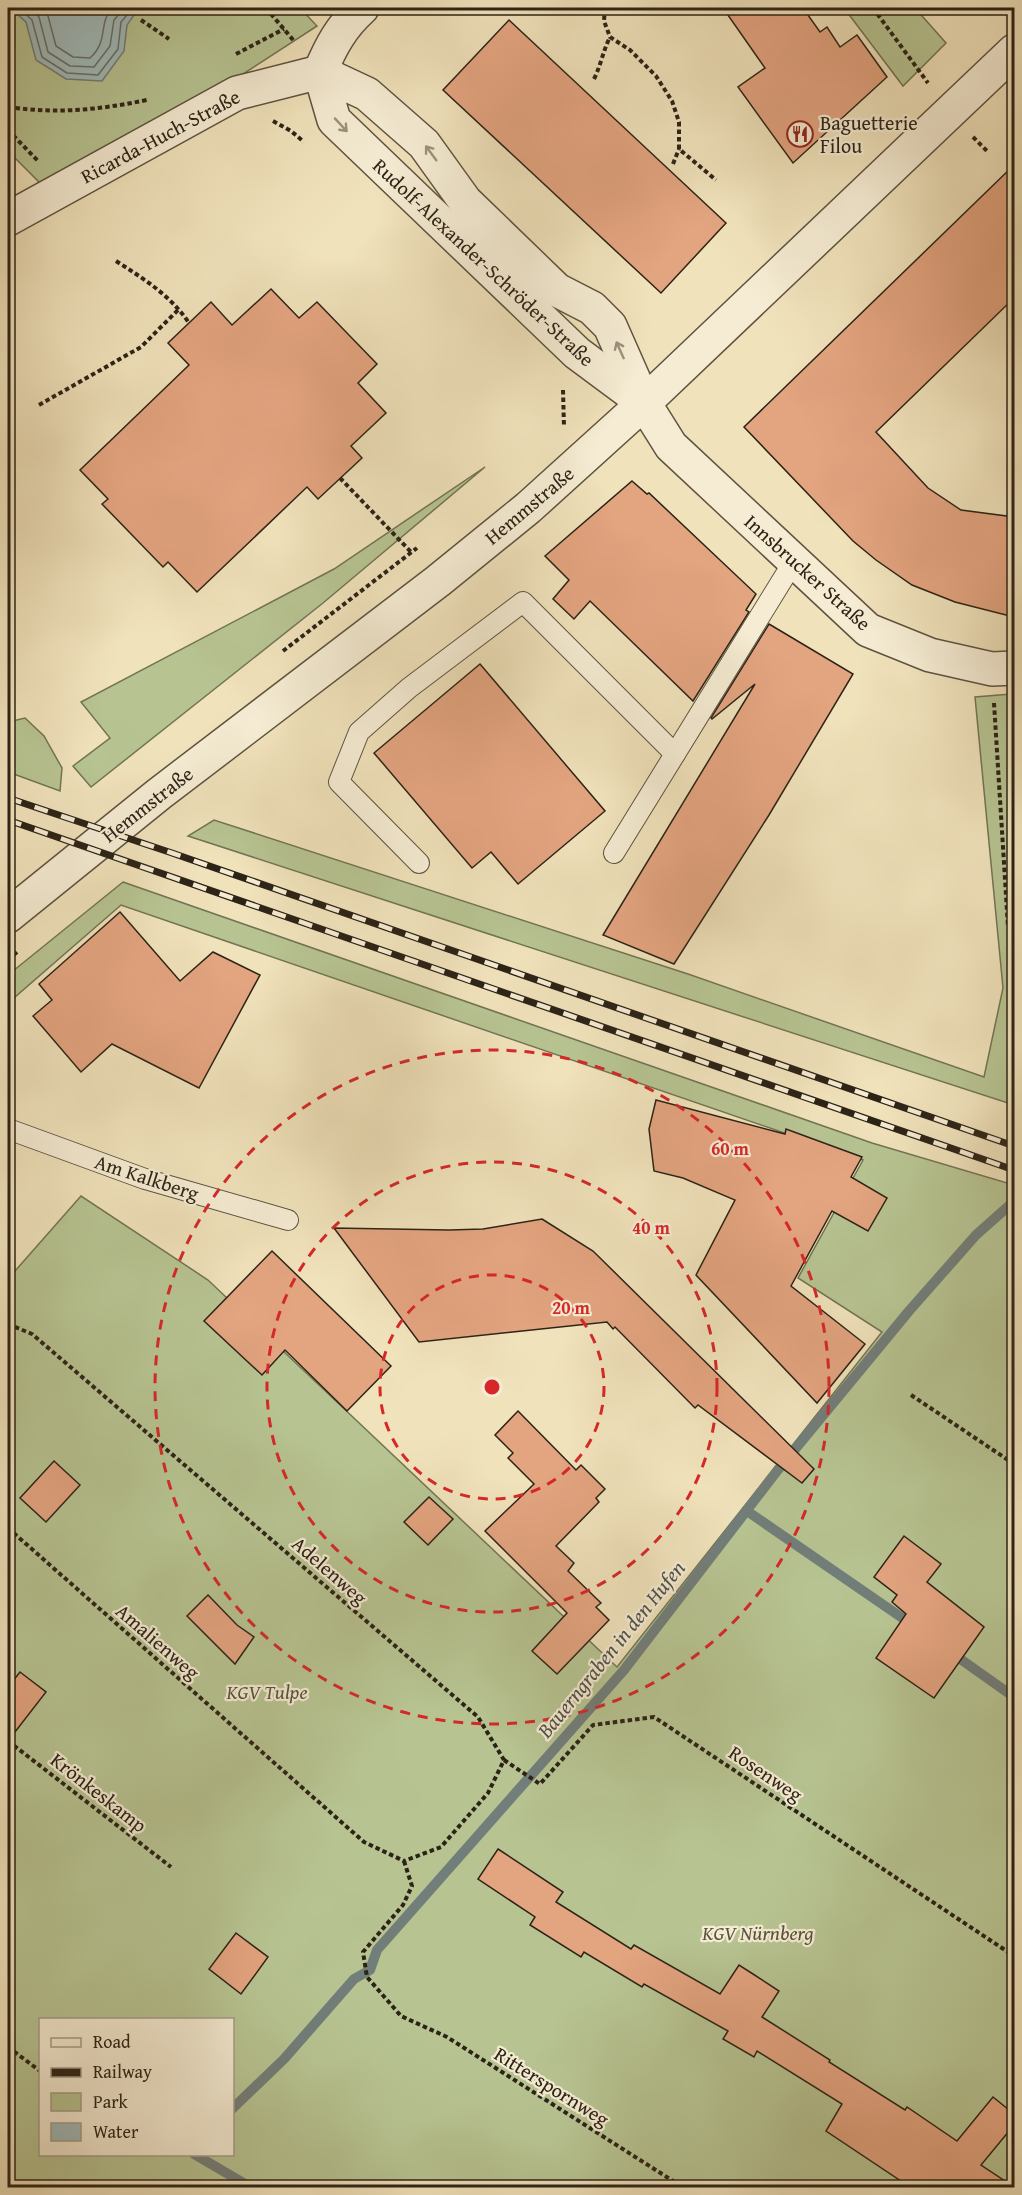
<svg xmlns="http://www.w3.org/2000/svg" width="1022" height="2195" viewBox="0 0 1022 2195" font-family="'Gentium Book Plus',serif">
<rect width="100%" height="100%" fill="#f0e2bb"/>
<filter id="stains"><feTurbulence type="fractalNoise" baseFrequency=".00333" numOctaves="4"/><feColorMatrix values="0 0 0 0 .2 0 0 0 0 .09 0 0 0 0 .02 0 0 0 .5 -.17"/></filter>
<radialGradient id="worn" r=".72"><stop offset=".6" stop-color="#630" stop-opacity="0"/><stop offset="1" stop-color="#630" stop-opacity=".3"/></radialGradient>
<g fill="#b7c492" stroke="#727454" stroke-width="1.5" fill-rule="evenodd">
<polygon points="8,8 300,8 317,26 203,100 43,186 8,151"/>
<polygon points="844,8 915,8 946,43 903,86"/>
<polygon points="485,467 323,603 91,787 73,766 110,738 81,702 334,569"/>
<polygon points="1011,694 1014,749 1014,1105 188,836 214,820 688,974 984,1077 1003,988 975,697"/>
<polygon points="25,718 44,736 62,768 60,791 8,772 8,722"/>
<path d="M123,882L872,1143L1014,1185V2187H8V1279L81,1196L208,1280L617,1667L882,1332L798,1278L863,1160L121,905L8,1003V975ZM40,2020H232V2154H40Z"/>
</g>
<polygon fill="#a0bbbc" stroke="#727e7a" stroke-width="1.5" points="10,8 139,8 127,25 124,51 102,81 66,79 36,60 26,22"/>
<g fill="none" stroke-linecap="round" stroke-linejoin="round">
<g stroke="#666f6a" stroke-width="1.5">
<polyline points="19,8 32,20 42,57 67,73 98,75 118,49 121,22 133,8"/>
<polyline points="30,8 39,17 48,52 70,66 94,67 110,46 114,20 124,8"/>
<path d="M44,8L48,16L56,46L73,57L90,58C109,41 98,24 112,8"/>
</g>
<g stroke="#727e7a" stroke-width="10">
<polyline points="747,1511 914,1626"/>
<polyline points="949,1651 1014,1697"/>
<polyline points="232,2109 284,2059 354,1979 370,1970 377,1950 624,1670 777,1471 909,1311 976,1235 1012,1203"/>
<polyline points="194,2154 252,2188"/>
</g>
</g>
<g fill="#e3a480" stroke="#2c2317" stroke-width="1.5">
<polygon points="723,8 803,8 820,32 827,27 840,47 857,35 887,77 793,163 738,87 765,68"/>
<polygon points="509,20 726,223 661,293 443,90"/>
<polygon points="1014,165 1014,298 876,432 928,488 961,510 1014,517 1014,617 955,602 912,585 876,560 853,541 744,427"/>
<polygon points="271,289 299,318 317,302 377,364 358,383 386,413 351,446 362,458 318,499 307,487 197,592 168,562 163,567 102,504 108,499 80,470 189,365 168,343 211,302 232,325"/>
<polygon points="632,481 647,494 649,493 756,594 746,610 749,612 693,701 590,601 574,619 553,599 569,580 545,556"/>
<polygon points="769,624 853,674 769,815 674,964 603,935 755,684 712,719 711,718"/>
<polygon points="480,664 605,811 518,884 491,852 472,868 374,753"/>
<polygon points="120,912 180,981 213,952 260,975 199,1088 112,1044 81,1072 33,1016 52,1000 39,984"/>
<polygon points="656,1100 785,1134 786,1129 862,1157 851,1177 887,1198 868,1231 832,1211 791,1286 865,1344 817,1403 696,1275 735,1200 683,1178 654,1171 649,1129"/>
<polygon points="542,1219 593,1251 814,1469 802,1483 698,1405 695,1408 615,1327 613,1329 607,1322 419,1342 334,1228 449,1230 483,1229"/>
<polygon points="272,1251 391,1366 347,1411 285,1350 262,1375 204,1321"/>
<polygon points="518,1411 576,1470 581,1465 605,1489 596,1498 599,1502 556,1546 574,1563 568,1571 601,1603 596,1607 609,1620 557,1674 532,1651 567,1613 485,1531 534,1484 508,1458 513,1453 495,1435"/>
<polygon points="54,1461 80,1485 46,1522 20,1498"/>
<polygon points="429,1497 453,1519 428,1545 404,1522"/>
<polygon points="904,1536 941,1564 927,1582 984,1627 934,1698 876,1658 906,1614 892,1602 897,1595 874,1577"/>
<polygon points="208,1595 237,1625 254,1637 235,1664 187,1616"/>
<polygon points="20,1672 46,1692 8,1741 8,1687"/>
<polygon points="498,1849 563,1892 556,1902 631,1949 634,1945 720,1994 739,1965 753,1974 779,1991 762,2017 830,2060 829,2062 905,2110 907,2107 957,2141 993,2097 1014,2114 1014,2125 981,2165 1014,2187 910,2187 826,2131 842,2104 757,2051 754,2057 723,2039 728,2031 644,1984 642,1987 584,1952 581,1957 530,1925 535,1917 478,1879"/>
<polygon points="236,1933 268,1957 241,1994 209,1969"/>
</g>
<g fill="none" stroke-linecap="round" stroke-linejoin="round">
<g stroke="#5d5340" stroke-width="22">
<g id="service">
<polyline points="614,853 794,561"/>
<polyline points="419,863 339,782 359,732 409,688 523,602 675,754"/>
<polyline points="8,1129 145,1179 288,1220"/>
</g>
</g>
<g stroke="#5d5340" stroke-width="36">
<g id="minor">
<path d="M362,8C341,27 331,46 320,72L334,120L577,353L643,402"/>
<polyline points="320,72 367,94 424,144 465,201 557,290 592,308 610,326 644,403 671,446 868,630 930,655 992,669 1014,668"/>
<polyline points="8,219 237,93 320,72"/>
</g>
</g>
<g stroke="#5d5340" stroke-width="36">
<polyline id="tertiary" points="8,916 159,794 438,581 528,508 644,403 1014,51"/>
</g>
<g stroke="#2c2317" stroke-width="4" stroke-dasharray="4.5 3" stroke-linecap="butt">
<polyline points="266,8 294,41"/>
<polyline points="605,8 604,21 610,37 630,50 656,76 672,101 679,122 679,149 716,180"/>
<polyline points="873,8 928,83"/>
<polyline points="141,20 169,39"/>
<polyline points="236,54 284,29"/>
<path d="M594,79C601,65 603,51 610,37"/>
<path d="M8,107C58,114 97,110 147,100"/>
<polyline points="273,121 291,131 304,142"/>
<polyline points="8,130 38,161"/>
<polyline points="973,137 987,151"/>
<polyline points="673,164 679,149"/>
<path d="M116,261C144,279 170,295 189,323"/>
<polyline points="563,390 564,427"/>
<polyline points="39,405 141,347 179,309"/>
<polyline points="340,478 411,552"/>
<polyline points="283,651 417,548"/>
<polyline points="994,703 1008,927 1014,936"/>
<polyline points="8,960 17,952"/>
<polyline points="8,1324 32,1334 478,1717 504,1760 488,1793 441,1847 404,1861"/>
<polyline points="911,1395 1014,1464"/>
<polyline points="8,1528 364,1842 404,1861"/>
<polyline points="8,1741 171,1867"/>
<polyline points="504,1760 540,1784 593,1725 654,1717 1014,1956"/>
<polyline points="404,1861 412,1886 403,1905 363,1952 367,1977 401,2016 447,2037 684,2188"/>
<polyline points="8,2047 40,2071"/>
</g>
<use href="#service" stroke="#f5ecd3" stroke-width="20"/>
<use href="#minor" stroke="#f5ecd3" stroke-width="33"/>
<use href="#tertiary" stroke="#f5ecd3" stroke-width="33"/>
<g stroke="#2c2317" stroke-width="7">
<g id="rail">
<polyline points="8,798 172,853 1014,1146"/>
<polyline points="8,820 1014,1170"/>
</g>
</g>
<use href="#rail" stroke="#f5ecd3" stroke-width="4.5" stroke-dasharray="14" stroke-linecap="butt"/>
</g>
<defs><path id="oneway-shaft" d="M-6 0H5M1.5-3L5.5 0L1.5 3" fill="none" stroke-width="1.6" stroke-linecap="round" stroke-linejoin="round" transform="scale(1.5)"/></defs>
<g stroke="#9b927e">
<use href="#oneway-shaft" transform="translate(341 125) rotate(47)"/>
<use href="#oneway-shaft" transform="translate(431 153) rotate(-126)"/>
<use href="#oneway-shaft" transform="translate(620 350) rotate(-114)"/>
</g>
<g fill="none" stroke="#d62828" stroke-width="3" stroke-dasharray="10 8">
<circle cx="492" cy="1387" r="112"/>
<circle cx="492" cy="1387" r="225"/>
<circle cx="492" cy="1387" r="337"/>
</g>
<defs>
<g id="restaurant-ring" transform="scale(1.35)"><circle r="9.5" fill="#f5ecd3" stroke="#8f2418" stroke-width="1.5"/><path d="M-5-6h1v4h1v-4h1v4h1v-4h1v5L-1.5 .5V6h-2V.5L-5-1ZM5-6V6H3V1.5H1.5Q1.5-4 5-6Z" fill="#8f2418"/></g>
</defs>
<g fill-rule="evenodd">
<use href="#restaurant-ring" x="800" y="134"/>
</g>
<g text-anchor="middle" dominant-baseline="central" stroke-width="4.5" stroke-linejoin="round" paint-order="stroke">
<g font-size="20" fill="#2c2317" stroke="#f5ecd3" text-anchor="start">
<text x="820" y="122">Baguetterie<tspan x="820" dy="23">Filou</tspan></text>
</g>
<g font-size="20" fill="#2c2317" stroke="#f5ecd3">
<text transform="translate(160 136) rotate(-28)">Ricarda-Huch-Straße</text>
<text transform="translate(484 262) rotate(43)">Rudolf-Alexander-Schröder-Straße</text>
<text transform="translate(529 505) rotate(-40)">Hemmstraße</text>
<text transform="translate(808 572) rotate(42)">Innsbrucker Straße</text>
<text transform="translate(147 804) rotate(-38)">Hemmstraße</text>
<text transform="translate(147 1177) rotate(18)">Am Kalkberg</text>
<text transform="translate(330 1570) rotate(41)">Adelenweg</text>
<text transform="translate(158 1641) rotate(41)">Amalienweg</text>
<text transform="translate(766 1773) rotate(34)">Rosenweg</text>
<text transform="translate(99 1792) rotate(38)">Krönkeskamp</text>
<text transform="translate(552 2086) rotate(32)">Ritterspornweg</text>
</g>
<g font-size="20" font-style="italic" fill="#56533c" stroke="#f5ecd3">
<text x="267" y="1691">KGV Tulpe</text>
<text x="758" y="1932">KGV Nürnberg</text>
</g>
<g font-size="21" font-style="italic" fill="#4f5149" stroke="#f5ecd3">
<text transform="translate(611 1649) rotate(-51)">Bauerngraben in den Hufen</text>
</g>
</g>
<circle cx="492" cy="1387" r="9" fill="#d62828" stroke="#f5ecd3" stroke-width="3"/>
<g font-size="18" text-anchor="middle" font-weight="bold" fill="#d62828" stroke="#f5ecd3" stroke-width="4.5" stroke-linejoin="round" paint-order="stroke">
<text x="730" y="1155">60 m</text>
<text x="651" y="1234">40 m</text>
<text x="571" y="1314">20 m</text>
</g>
<rect width="1022" height="2195" fill="none" stroke="#f0e2bb" stroke-width="30"/>
<rect x="9" y="9" width="1004" height="2177" fill="none" stroke="#2c2317" stroke-width="3"/>
<rect x="15" y="15" width="992" height="2165" fill="none" stroke="#2c2317" stroke-width="1.5"/>
<rect x="39" y="2018" width="195" height="138" fill="#f5ecd3" stroke="#a59c88" stroke-width="1.5"/>
<rect x="51" y="2038" width="30" height="9" fill="#f5ecd3" stroke="#a59c88" stroke-width="1.5"/>
<text x="93" y="2048" font-size="18" fill="#2c2317">Road</text>
<rect x="51" y="2068" width="30" height="9" fill="#2c2317" stroke="#a59c88" stroke-width="1.5"/>
<text x="93" y="2078" font-size="18" fill="#2c2317">Railway</text>
<rect x="51" y="2093" width="30" height="18" fill="#b7c492" stroke="#a59c88" stroke-width="1.5"/>
<text x="93" y="2108" font-size="18" fill="#2c2317">Park</text>
<rect x="51" y="2123" width="30" height="18" fill="#a0bbbc" stroke="#a59c88" stroke-width="1.5"/>
<text x="93" y="2138" font-size="18" fill="#2c2317">Water</text>
<rect width="100%" height="100%" filter="url(#stains)"/>
<rect width="100%" height="100%" fill="url(#worn)"/>
</svg>
